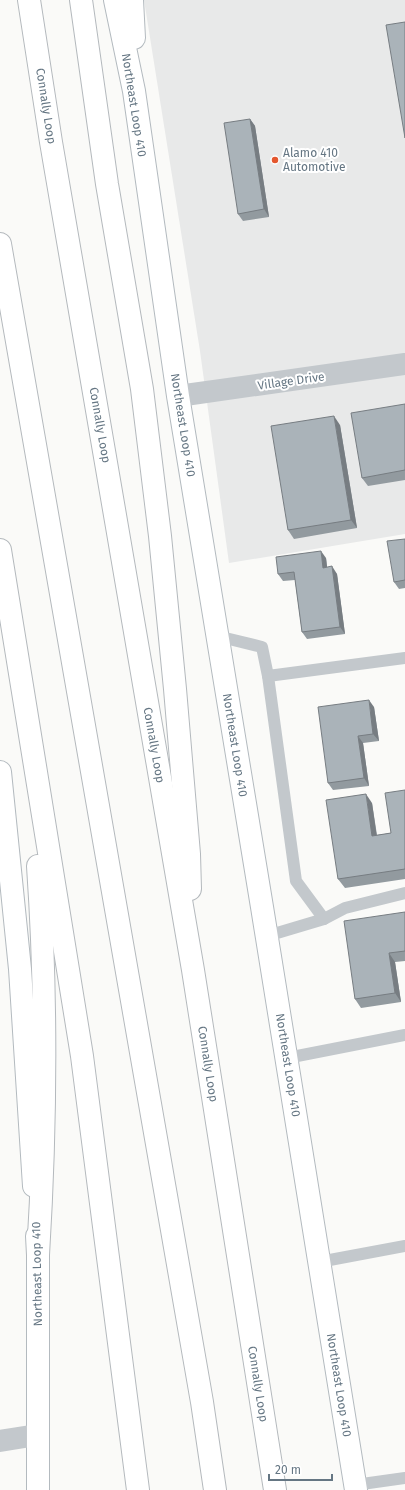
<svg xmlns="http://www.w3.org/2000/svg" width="405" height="1490" viewBox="0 0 405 1490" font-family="'Fira Sans',sans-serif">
<rect width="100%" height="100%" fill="#fafaf8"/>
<polygon fill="#e8e9e9" points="144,0 405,0 405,534 229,563 200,351"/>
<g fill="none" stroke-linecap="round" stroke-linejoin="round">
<g stroke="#b3babf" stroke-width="24">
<g id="secondary">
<polyline points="115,0 134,91 178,396 262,907 356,1490"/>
<polyline points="132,0 134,38"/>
<polyline points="0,772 20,969 34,1186"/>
<polyline points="37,1236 38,1255 38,1490"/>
</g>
</g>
<g stroke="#b4b9bd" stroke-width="24">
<g id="motorway">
<polyline points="29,0 51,142 193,970 275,1490"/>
<polyline points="81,0 107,184 142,389 160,536 175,689 189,854 190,889"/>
<polyline points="0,244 202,1402 215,1490"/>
<polyline points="0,550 82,1056 138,1490"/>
<path d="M38,1255C46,1125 47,996 38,866"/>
</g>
</g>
<g stroke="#c3c8cc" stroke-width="12">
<polyline points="217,636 262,647 268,676"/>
<polyline points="324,919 296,881 268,676 405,658"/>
<polyline points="267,936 324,919 345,908 405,893"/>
<polyline points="287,1058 405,1035"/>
<polyline points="319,1262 405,1246"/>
<polyline points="355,1485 405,1478"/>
</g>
<g stroke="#c3c8cc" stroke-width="22">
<polyline points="178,396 405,364"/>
<polyline points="0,1441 37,1435"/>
</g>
<use href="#secondary" stroke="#fff" stroke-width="22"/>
<use href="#motorway" stroke="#fff" stroke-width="22"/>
</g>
<g fill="#929a9f">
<polygon points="250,119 255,126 269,217 243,221 238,214"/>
<polygon points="405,404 405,480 368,486 362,478"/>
<polygon points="340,425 357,528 294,539 288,530"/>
<polygon points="405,539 405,588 399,589 394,582"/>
<polygon points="326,558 327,567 337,574 345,634 307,639 302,632 295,580 283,581 278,574"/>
<polygon points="374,707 379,741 363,743 369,786 333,790 328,783"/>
<polygon points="405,790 405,879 345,888 338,879 372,803 377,835 391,833"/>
<polygon points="405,912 405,961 395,962 401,1002 361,1008 355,999"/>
</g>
<g fill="#777d82">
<polygon points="250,119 255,126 269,217 264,209"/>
<polygon points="334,416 340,425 357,528 351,520"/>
<polygon points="321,551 326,558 328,575 323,568"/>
<polygon points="332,566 337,574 345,634 340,627"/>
<polygon points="369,700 374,707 379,741 373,734"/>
<polygon points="358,736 363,743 369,786 364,778"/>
<polygon points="366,794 372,803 378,845 372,836"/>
<polygon points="389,953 395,962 401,1002 395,993"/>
</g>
<g fill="#aab3b9" stroke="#777d82">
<polygon points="405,22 405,138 386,25"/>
<polygon points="250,119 264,209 238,214 224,123"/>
<polygon points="405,404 405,470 362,478 351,413"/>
<polygon points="334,416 351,520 288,530 271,426"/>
<polygon points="405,539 405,580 394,582 387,541"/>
<polygon points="321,551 323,568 332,566 340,627 302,632 294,572 278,574 276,557"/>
<polygon points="369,700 373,734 358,736 364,778 328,783 318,707"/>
<polygon points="405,790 405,869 338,879 326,800 366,794 372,836 391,833 385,793"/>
<polygon points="405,912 405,951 389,953 395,993 355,999 344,921"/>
</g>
<circle fill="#e4572e" stroke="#fff" stroke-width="1.5" cx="275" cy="160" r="4"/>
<g text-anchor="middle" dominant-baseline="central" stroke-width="4" stroke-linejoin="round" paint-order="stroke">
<g font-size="12" fill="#657683" stroke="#fff">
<text transform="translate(134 105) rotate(81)">Northeast Loop 410</text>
<text transform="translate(46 106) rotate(81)">Connally Loop</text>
<text transform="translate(291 381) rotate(-8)">Village Drive</text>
<text transform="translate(100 425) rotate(80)">Connally Loop</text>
<text transform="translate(183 425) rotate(81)">Northeast Loop 410</text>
<text transform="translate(154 745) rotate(80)">Connally Loop</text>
<text transform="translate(235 745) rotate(81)">Northeast Loop 410</text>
<text transform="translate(208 1064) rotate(81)">Connally Loop</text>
<text transform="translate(288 1065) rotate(81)">Northeast Loop 410</text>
<text transform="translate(37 1274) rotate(-91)">Northeast Loop 410</text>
<text transform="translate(258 1384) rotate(81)">Connally Loop</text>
<text transform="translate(339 1385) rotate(81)">Northeast Loop 410</text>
</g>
<g font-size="12" fill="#657683" stroke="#fff" text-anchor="start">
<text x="283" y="153">Alamo 410<tspan x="283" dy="14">Automotive</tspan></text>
</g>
</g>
<path d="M269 1474v6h63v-6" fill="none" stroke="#657683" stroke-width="2"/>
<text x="275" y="1474" font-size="12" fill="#657683" stroke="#ffffff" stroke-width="3" paint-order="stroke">20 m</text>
</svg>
